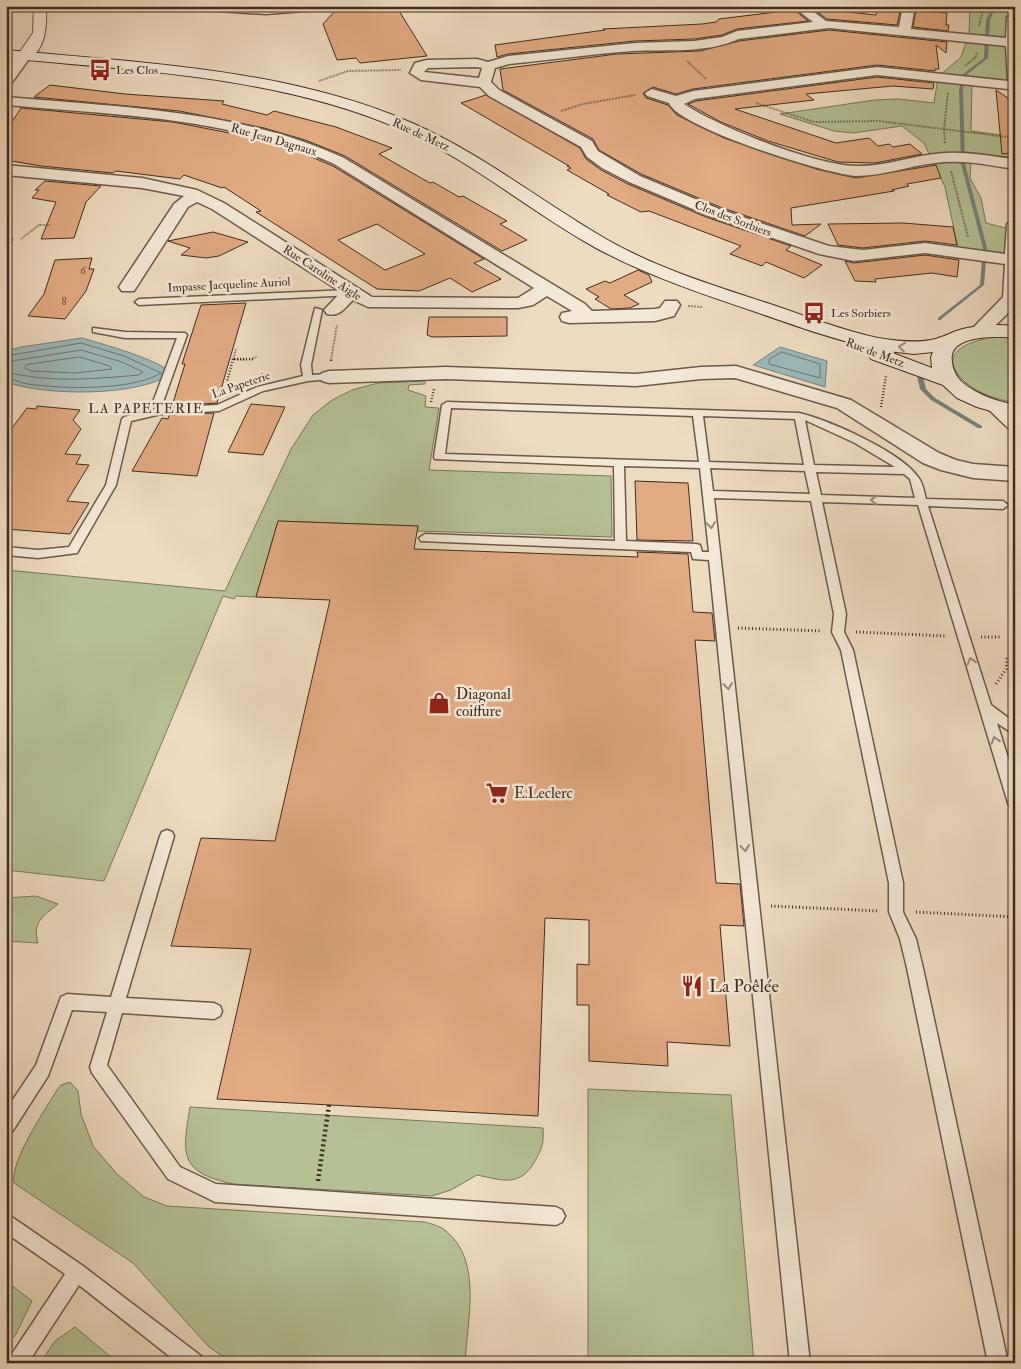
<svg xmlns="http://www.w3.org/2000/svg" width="1021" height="1369" viewBox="0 0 1021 1369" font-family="'IM FELL Double Pica',serif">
<rect width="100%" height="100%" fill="#eedcc0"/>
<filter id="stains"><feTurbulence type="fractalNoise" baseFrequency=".004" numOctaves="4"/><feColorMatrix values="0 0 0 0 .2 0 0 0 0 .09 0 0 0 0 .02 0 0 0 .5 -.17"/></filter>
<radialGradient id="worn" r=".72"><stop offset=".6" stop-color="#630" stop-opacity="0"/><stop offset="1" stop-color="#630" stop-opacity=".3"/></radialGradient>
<g fill="#b5c195" stroke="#7a775a">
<polygon points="970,6 1013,6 1014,86 972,81 971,131 1015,137 1015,164 971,159 970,178 981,198 986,223 1013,230 1012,260 959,253 945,187 924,143 902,126 853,133 834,131 780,114 875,100 898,99 934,103 938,77 961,57 969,34"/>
<path d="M1001,337L1015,339V403C997,399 979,394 965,382C931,351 976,338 1001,337Z"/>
<polygon points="425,381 425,384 409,385 408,390 426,396 425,407 439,408 429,470 611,476 612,537 417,531 418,526 278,521 256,597 236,596 234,599 223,596 104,881 6,870 6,570 225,591 291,449 313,415 332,400 352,390 378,383"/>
<path d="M36,896L58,904C43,916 32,922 38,943L6,941V898Z"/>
<path d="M70,1082L78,1091L81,1114L93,1146L117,1174L144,1197L167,1206L425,1222C431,1224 441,1226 446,1231C483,1261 467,1321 465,1363H232L208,1346L133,1263L14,1183C10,1161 45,1110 57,1090L61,1085Z"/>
<polygon points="588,1089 731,1095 754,1363 588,1363"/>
<path d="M190,1107L543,1128C544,1144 542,1148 535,1161C520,1188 502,1180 477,1175L451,1190L432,1196L233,1184C179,1172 182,1155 190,1107Z"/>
<polygon points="6,1281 32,1301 15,1336 6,1342"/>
<polygon points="75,1327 118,1363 40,1363 55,1341"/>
</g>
<g fill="#9cb9bb" stroke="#77817d">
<path d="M82,338C99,343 165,361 171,374C136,397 45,396 6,382V351L21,347Z"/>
<polygon points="780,347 827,361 825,387 753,365"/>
</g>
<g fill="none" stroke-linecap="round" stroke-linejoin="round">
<g stroke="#6e736e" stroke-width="1">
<polygon points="782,352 820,364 820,378 769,364 769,360"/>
<path d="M6,356L81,343L124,356L161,373C131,391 63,389 28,384C21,383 14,379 6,378"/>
<polygon points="80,357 110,366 112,369 75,373 31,371 25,368 26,365"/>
<path d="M6,362L81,350L122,362L143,372L139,375C93,379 51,383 6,372"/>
</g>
<g fill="#77817d" fill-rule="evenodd">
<polygon points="993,6 996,6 990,20 988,58 965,76 963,90 965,164 987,248 984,285 940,320 938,320 938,318 980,285 983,248 961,164 959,90 962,75 984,58 986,20"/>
<polygon points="920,374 923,376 926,389 935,398 982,426 982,428 978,428 931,400 920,389 917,376"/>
</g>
</g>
<g fill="#e1ab84" stroke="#402d20" fill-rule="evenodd">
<polygon points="396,6 427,56 360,63 356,58 337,60 323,24 334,12"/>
<polygon points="768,6 790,6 808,21 737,29 722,35 694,39 635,41 508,54 497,57 495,45 605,30 603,29 702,24 716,22 719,19 776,12"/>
<polygon points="809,6 838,6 839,11 876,15 878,6 901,8 897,25 827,19"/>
<polygon points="916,10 947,13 946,25 949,25 948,31 913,27"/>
<polygon points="829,30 947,42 946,53 936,45 939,69 935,69 935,71 877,65 693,89 676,94 653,87 643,93 646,98 668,105 677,115 724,138 816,169 856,178 936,165 941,178 907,184 909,186 892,190 894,191 791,208 792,225 821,224 805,236 720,207 641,174 599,150 593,139 503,90 500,69 617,54 700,51 739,41"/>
<polygon points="877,77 934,83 933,89 893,86 806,94 814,100 735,109 836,143 869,138 878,146 889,144 893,147 910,144 922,154 875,163 838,162 768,141 721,122 688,104 696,101"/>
<polygon points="50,85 125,94 224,101 222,104 267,115 274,111 336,127 392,148 379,154 430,183 433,182 459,197 463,196 507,221 500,224 527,240 502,251 345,156 305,140 264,128 179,111 34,97"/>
<polygon points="996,90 1015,103 1015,153 1002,154"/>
<polygon points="486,95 580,148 586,159 601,170 628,184 706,217 791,246 786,250 822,265 804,278 766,262 762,266 730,254 741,246 649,211 641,212 607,195 609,194 567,170 571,168 567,166 569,166 461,103"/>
<path d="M21,108L173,122L255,138L295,150L333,166L484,259L474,263L501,279L472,292L450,278L419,291L377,289L256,212L261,211L224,187L222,188L184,175L180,179L116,171L113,173L41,166L6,160V131ZM377,224L425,254L385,270L338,240Z"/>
<polygon points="45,181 101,186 86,202 74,238 41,239 56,202 32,198 39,190 35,190"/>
<polygon points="903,223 953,227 957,245 925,241 863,248 838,245 828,224"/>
<polygon points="213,232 248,242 219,256 206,258 181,255 190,248 168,241"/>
<polygon points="925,255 959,260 957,277 932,273 875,279 876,282 855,281 845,261 854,263"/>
<polygon points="92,258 89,269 94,269 86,291 65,319 28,316 44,294 55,260"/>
<polygon points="638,270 649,275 652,282 624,295 639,304 630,308 611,309 595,299 599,297 586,289 605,281 610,283"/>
<polygon points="246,303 217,403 172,406 185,364 182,364 201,305"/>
<polygon points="429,317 507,317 507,336 432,337 427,335"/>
<polygon points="251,404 285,407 263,455 228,452"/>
<polygon points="37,406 80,410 73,420 81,429 65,454 81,455 76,464 89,465 67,501 89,503 70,534 6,529 6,436 27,408 36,409"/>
<polygon points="214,413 197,476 132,471 162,418 168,419 169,415"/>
<polygon points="635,481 688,483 693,541 637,540"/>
<polygon points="278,521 418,526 414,549 638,557 637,552 688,554 693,612 712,613 715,641 695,640 716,883 740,884 744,926 720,925 730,1046 667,1042 668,1066 589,1061 589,1005 577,1005 577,964 589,965 589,920 545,918 538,1116 217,1099 251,949 171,946 201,838 275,841 330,600 256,597"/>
</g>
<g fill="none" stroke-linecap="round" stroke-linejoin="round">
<g stroke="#6c5948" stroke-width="3">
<g id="service">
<polygon points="6,238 11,238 12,240 6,242"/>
<polygon points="350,290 354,293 353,295 139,305 135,302 139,299"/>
<polygon points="315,308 322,310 311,365 312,375 329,374 334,377 332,379 308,381 263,391 219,411 161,414 131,421 116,485 77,553 38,558 6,555 6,547 38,550 69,547 106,485 122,419 124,417 156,409 153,402 177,338 125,338 93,332 93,328 125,332 185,333 187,335 163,402 165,408 217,405 257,387 303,376 301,365"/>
<path d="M447,402L799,413C829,420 901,452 918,477C923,483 924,492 926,499L1003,501L1008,505L1003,509L928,506L991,705L1015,723V735L997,723L1015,780V809L1010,807L1008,803L918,505L822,502L846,614L844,632L853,650L903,883V912L916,939L923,968L1008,1363H988L907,968L900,939L889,912V883L841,650L832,632L834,614L811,501L714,498L810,1363H790L709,560L693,559L691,552L421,541L419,538L425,534L615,541L614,466L435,459L434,457L442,405ZM451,408L693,416L699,462L445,454ZM703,416L795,419L804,465L709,462ZM805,420L855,443L895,467L814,465ZM624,466L700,468L709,552H702L700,545L696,544L626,541ZM710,468L805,471L810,494L713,491ZM816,472L904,474L910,479L915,498L821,495Z"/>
<polygon points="167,830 172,832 174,836 126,998 214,1003 220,1006 222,1011 220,1016 214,1019 122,1013 107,1065 180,1167 216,1184 556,1207 562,1210 565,1216 562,1222 556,1225 215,1202 209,1199 168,1179 92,1073 90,1067 107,1012 72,1010 48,1076 12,1132 6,1134 6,1110 36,1065 61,997 67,994 111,997 160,836 162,832"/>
<polygon points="6,1213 83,1266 201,1356 204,1363 178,1363 79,1285 28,1363 6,1363 65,1274 6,1233"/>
</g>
</g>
<g stroke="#6c5948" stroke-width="3">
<g id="minor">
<polygon points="195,6 323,6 317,10 266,14 201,10"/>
<path d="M792,6H806L826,21L899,27L903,6H915L911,29L1006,38L1007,17H1015V93L1008,89L877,75L695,99L684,104C719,127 814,165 856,166C882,167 909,157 935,154C962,150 988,156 1015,159V169C988,165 962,159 935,163C909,166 882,176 856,176C828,175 677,127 669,103L647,96L645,93L652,89L676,96L693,91L877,67L1008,81L1006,46L829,28L739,39C705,54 668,49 632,51C591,54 550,60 509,64L495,68L491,82L499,90L592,141L598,151L640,176L719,209L829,246L863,250L925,243L1005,254L1007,224L1015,219V309H1012L986,335H972L970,331L1003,297L1005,264L925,253L854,261L819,254L707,215L629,182L602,168L587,157L581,147L489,96L480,87L421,80L410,73L415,63L427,60L477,59L488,62L508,56L635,43L694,41L722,37L737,31L813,22ZM477,67L482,68L479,78L424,72L428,68Z"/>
<path d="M24,52L31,56L11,84L6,85C6,73 10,55 24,52Z"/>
<path d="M6,97C118,107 242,110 344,158L585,304L592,311L655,309L660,308L665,301H677L680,305L674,316L655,321L569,323L562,321L560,317L562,313L572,311L547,296L533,305L518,308L368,307L353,300C344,309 339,317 327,314L324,310L341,292L212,209L197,202L188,207L134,291H122L119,287L174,204L184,196L142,188L6,175V165L142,178L197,190L224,203L372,297L518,298L534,288L334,164C232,117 116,115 6,105Z"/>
<polygon points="736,366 851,400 939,453 956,460 973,464 1015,467 1015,481 973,478 941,470 923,463 837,408 735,378 701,379 636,386 446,379 329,383 322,381 319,377 322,373 329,371 446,367 636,374 701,367"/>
<polygon points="997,402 1004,404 1015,412 1015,429 1008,428 987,408 990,404"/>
</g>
</g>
<g stroke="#6c5948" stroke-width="2">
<path id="tertiary" d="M34,6H46C47,24 46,55 24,60L17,56L33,33Z"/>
</g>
<g stroke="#402d20" stroke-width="2">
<path id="secondary" d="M6,50C141,63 286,68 412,123C481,153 540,201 606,239C656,268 715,286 770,304C806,316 841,330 878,338C896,341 913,343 931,340C941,338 948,334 956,331C975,325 995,324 1015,326V338C998,336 947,334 952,362C953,370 956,376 962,382C977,395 997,401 1015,405V418L977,407L957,398L943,385L871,359L868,355L871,351L876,349C835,340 796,326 756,312C702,294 646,275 596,248C529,211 471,160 400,129C277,76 138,71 6,58ZM887,351L914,354L933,352L931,357L932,368Z"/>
</g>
<g stroke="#402d20" stroke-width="2" stroke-dasharray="0.5 1" stroke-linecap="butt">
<polyline points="979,26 984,6"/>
<polyline points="687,61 706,79"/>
<polyline points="965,66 976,57 977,52"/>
<polyline points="319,81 348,71 401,70"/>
<polyline points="756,103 814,122 879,121 1015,138"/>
<polyline points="561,111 583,104 635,95"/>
<polyline points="945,143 944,130 948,92"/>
<polyline points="951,171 968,237"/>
<polyline points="21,239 39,225 50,225"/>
<polyline points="688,306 702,307"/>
<polyline points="234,359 247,360"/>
<polyline points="233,360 236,349"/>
<polyline points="251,360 257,356"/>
<polyline points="331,360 337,325"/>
</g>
<g stroke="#402d20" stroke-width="2.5" stroke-dasharray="1 2" stroke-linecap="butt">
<polyline points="234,359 253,359"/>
<polyline points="331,361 331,359"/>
<polyline points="225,389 233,359"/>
<polyline points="431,402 434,389"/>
<polyline points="881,407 886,376"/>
</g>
<g stroke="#402d20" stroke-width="3" stroke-dasharray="1 2.5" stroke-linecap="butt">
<polyline points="738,628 822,631"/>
<polyline points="856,632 947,636"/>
<polyline points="981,637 1000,637"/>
<polyline points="996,684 1006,669 1007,658"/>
<polyline points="771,906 879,911"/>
<polyline points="916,912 1015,917"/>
</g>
<polyline stroke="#402d20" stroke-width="4.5" stroke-dasharray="2 3" stroke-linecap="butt" points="318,1181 329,1105"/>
<use href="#service" fill="#f4e8d6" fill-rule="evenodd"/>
<use href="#minor" fill="#f4e8d6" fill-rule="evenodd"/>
<use href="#tertiary" fill="#f4e8d6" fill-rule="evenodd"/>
<use href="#secondary" fill="#f4e8d6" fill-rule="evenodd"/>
</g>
<defs><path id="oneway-chevron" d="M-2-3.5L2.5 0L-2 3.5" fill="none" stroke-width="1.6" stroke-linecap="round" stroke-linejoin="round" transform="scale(1.25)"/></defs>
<g stroke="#9a8a7b">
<use href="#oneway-chevron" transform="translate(902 347) rotate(-173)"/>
<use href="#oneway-chevron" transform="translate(874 500) rotate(-178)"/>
<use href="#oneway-chevron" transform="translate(711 525) rotate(84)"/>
<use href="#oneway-chevron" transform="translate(971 661) rotate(-107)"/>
<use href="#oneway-chevron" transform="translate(728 686) rotate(84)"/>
<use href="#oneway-chevron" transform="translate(995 740) rotate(-107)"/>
<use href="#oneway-chevron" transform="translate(745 848) rotate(84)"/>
</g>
<defs>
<g id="bus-bare" transform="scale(1.725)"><path d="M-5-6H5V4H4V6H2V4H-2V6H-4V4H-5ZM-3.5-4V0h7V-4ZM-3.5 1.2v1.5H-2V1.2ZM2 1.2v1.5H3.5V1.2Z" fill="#8f2418" stroke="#f4e8d6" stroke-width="2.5" paint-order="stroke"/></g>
<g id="shop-bare" transform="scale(1.725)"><path d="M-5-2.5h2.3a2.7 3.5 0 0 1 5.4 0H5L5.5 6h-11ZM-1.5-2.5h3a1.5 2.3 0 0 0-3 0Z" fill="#8f2418" stroke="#f4e8d6" stroke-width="2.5" paint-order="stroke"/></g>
<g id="supermarket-bare" transform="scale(1.725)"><path d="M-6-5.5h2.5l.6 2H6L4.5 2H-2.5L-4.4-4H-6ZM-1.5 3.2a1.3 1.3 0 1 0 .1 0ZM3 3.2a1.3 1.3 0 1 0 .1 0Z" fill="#8f2418" stroke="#f4e8d6" stroke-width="2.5" paint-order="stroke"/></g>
<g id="restaurant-bare" transform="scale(1.725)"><path d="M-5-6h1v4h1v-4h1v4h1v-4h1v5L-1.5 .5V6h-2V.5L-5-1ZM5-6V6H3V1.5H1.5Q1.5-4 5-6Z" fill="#8f2418" stroke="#f4e8d6" stroke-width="2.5" paint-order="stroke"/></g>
</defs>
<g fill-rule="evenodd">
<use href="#bus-bare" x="100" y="70"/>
<use href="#bus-bare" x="814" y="313"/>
<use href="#shop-bare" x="439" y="703"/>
<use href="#supermarket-bare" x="497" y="793"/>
<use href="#restaurant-bare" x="692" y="986"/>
</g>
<g text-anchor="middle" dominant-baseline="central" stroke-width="5" stroke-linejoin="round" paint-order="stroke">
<g font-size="11" fill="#684c39">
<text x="83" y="270">6</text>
<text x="64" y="301">8</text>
</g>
<g font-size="12" fill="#402d20" stroke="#f4e8d6" text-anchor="start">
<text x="116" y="70">Les Clos</text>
<text x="831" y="313">Les Sorbiers</text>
</g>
<g font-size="12" fill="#402d20" stroke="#f4e8d6">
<text transform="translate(421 135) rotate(25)">Rue de Metz</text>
<text transform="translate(274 140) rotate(16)">Rue Jean Dagnaux</text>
<text transform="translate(733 219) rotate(21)">Clos des Sorbiers</text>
<text transform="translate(322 273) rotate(33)">Rue Caroline Aigle</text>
<text transform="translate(229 285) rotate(-3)">Impasse Jacqueline Auriol</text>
<text transform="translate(875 353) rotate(21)">Rue de Metz</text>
<text transform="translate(241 385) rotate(-19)">La Papeterie</text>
</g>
<g font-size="14" letter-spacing="1" fill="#402d20" stroke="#f4e8d6">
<text x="146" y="408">LA PAPETERIE</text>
</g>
<g font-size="15" fill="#402d20" stroke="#f4e8d6" text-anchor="start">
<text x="456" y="694">Diagonal<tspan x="456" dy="17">coiffure</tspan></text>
<text x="514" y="793">E.Leclerc</text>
</g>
<g font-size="18" fill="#402d20" stroke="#f4e8d6" text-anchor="start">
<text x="709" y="986">La Poêlée</text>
</g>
</g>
<rect width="1021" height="1369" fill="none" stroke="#eedcc0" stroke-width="25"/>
<rect x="8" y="8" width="1006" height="1354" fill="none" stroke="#402d20" stroke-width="2.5"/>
<rect x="12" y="12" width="996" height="1344" fill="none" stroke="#402d20"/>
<rect width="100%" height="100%" filter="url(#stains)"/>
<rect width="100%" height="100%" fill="url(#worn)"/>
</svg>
